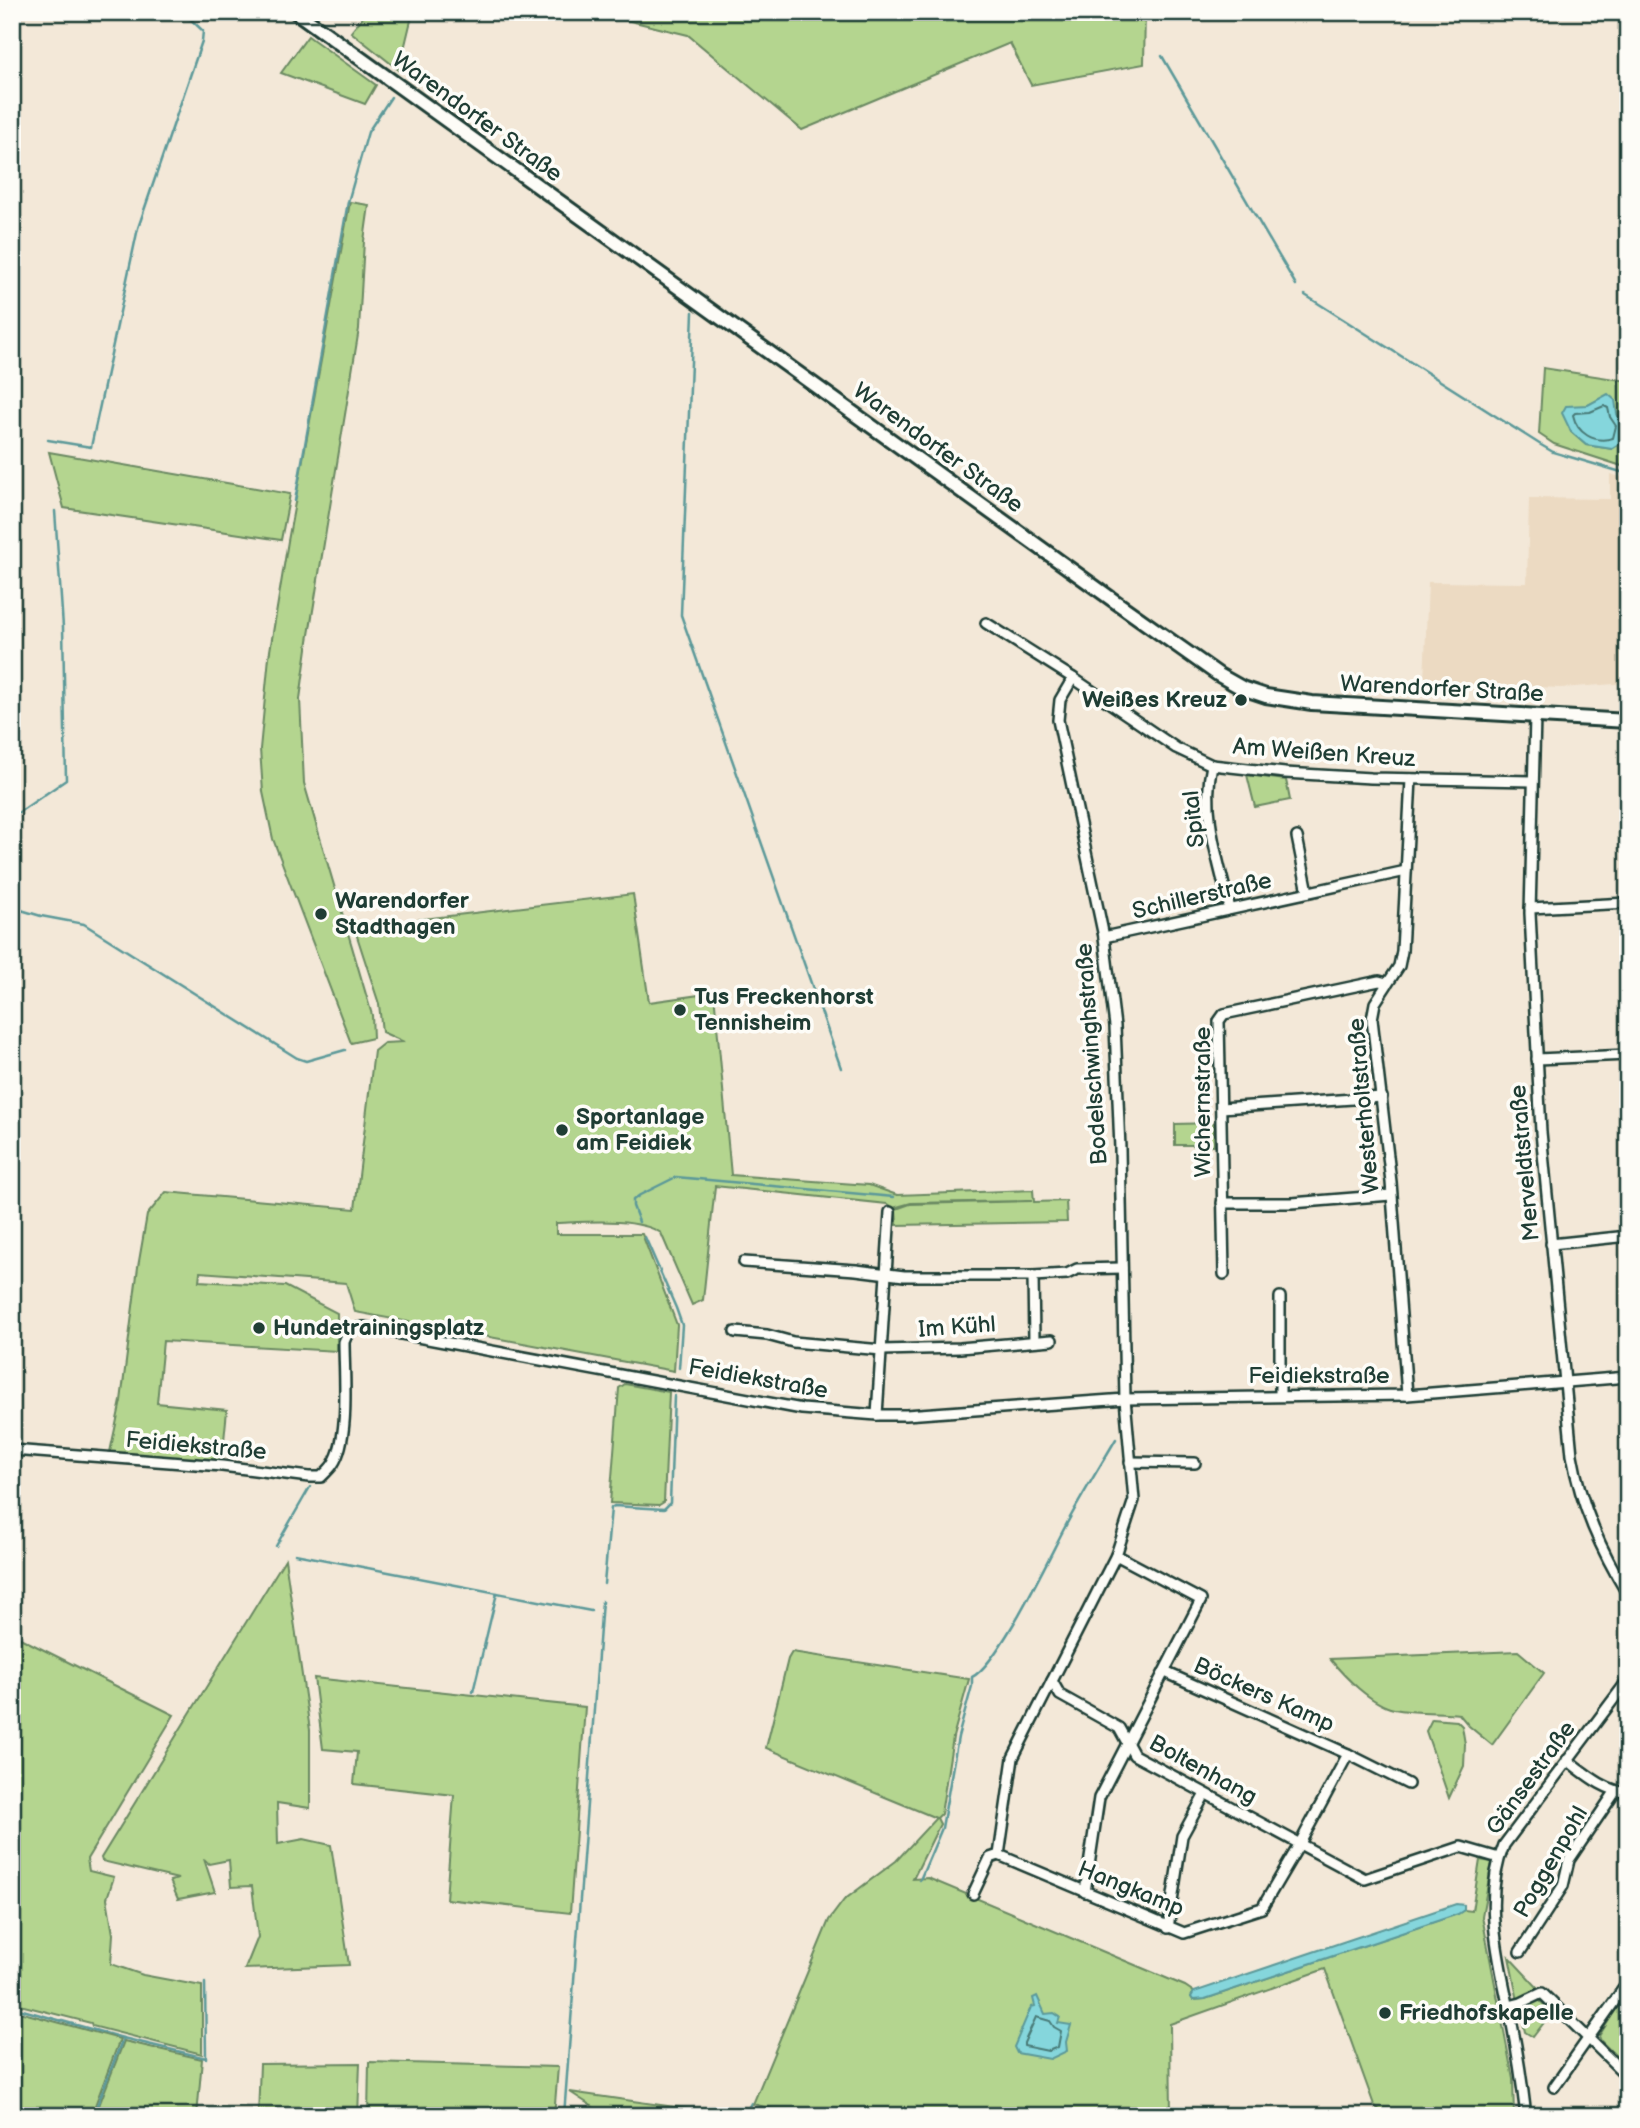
<svg xmlns="http://www.w3.org/2000/svg" width="1640" height="2128" viewBox="0 0 1640 2128" font-family="'Balsamiq Sans',sans-serif">
<rect width="100%" height="100%" fill="#f3e8d8"/>
<filter id="ink" filterUnits="userSpaceOnUse"><feTurbulence type="fractalNoise" baseFrequency=".0143" numOctaves="2"/><feDisplacementMap in="SourceGraphic" scale="14" xChannelSelector="R" yChannelSelector="G"/><feConvolveMatrix kernelMatrix="1 2 1 2 8 2 1 2 1" color-interpolation-filters="sRGB"/></filter>
<g filter="url(#ink)">
<polygon fill="#ecdac2" points="1610,474 1628,479 1628,683 1561,688 1424,682 1428,582 1527,583 1529,498 1610,499"/>
<g fill="#b4d58f" stroke="#6a8962" stroke-width="2" fill-rule="evenodd">
<polygon points="367,12 413,12 399,70 351,32"/>
<polygon points="593,12 1145,12 1144,64 1031,85 1010,43 802,130 688,35"/>
<polygon points="308,36 376,85 365,104 281,73"/>
<polygon points="350,202 369,205 364,241 359,329 308,641 300,699 304,783 372,1015 373,1038 351,1043 273,839 263,792 260,749 269,657 288,541"/>
<path d="M1543,368L1628,381V468L1554,444L1539,434ZM1608,395L1624,427L1612,449L1586,445L1571,432L1569,426L1588,405Z"/>
<polygon points="49,452 290,494 281,540 64,508"/>
<polygon points="1247,775 1286,780 1290,800 1255,807"/>
<path d="M633,894L649,1002L714,993L731,1175L869,1185L897,1195L1033,1190L1034,1202L1066,1201L1067,1222L897,1225L896,1209L910,1204L1032,1201L911,1203L893,1208L887,1204L715,1186L703,1300L692,1305L661,1233C637,1217 585,1222 556,1223V1234H642L677,1325L674,1371L355,1312L346,1283L200,1272L199,1281L285,1286L337,1313V1351L163,1341L157,1403L227,1410L222,1461L110,1452L121,1401L138,1267L147,1215L166,1192L355,1209L374,1051L384,1043L404,1042L382,1032L379,1004L356,933L398,922Z"/>
<polygon points="1214,1123 1214,1145 1175,1145 1175,1124"/>
<polygon points="625,1384 669,1392 664,1502 659,1505 610,1503 619,1388"/>
<polygon points="285,1559 310,1730 310,1808 277,1803 278,1844 304,1839 331,1845 349,1965 245,1969 258,1937 252,1886 231,1887 229,1860 209,1864 204,1859 215,1892 178,1899 170,1881 178,1879 102,1861 101,1858"/>
<polygon points="12,1634 174,1715 87,1859 89,1871 114,1877 107,1898 113,1934 111,1964 143,1975 202,1986 202,2054 92,2026 91,2023 12,2003"/>
<path d="M1518,1651L1544,1673L1492,1745L1469,1726L1459,1714C1438,1712 1415,1713 1394,1709C1371,1704 1344,1676 1330,1659Z"/>
<polygon points="792,1652 969,1679 953,1737 941,1814 937,1818 940,1824 913,1879 928,1878 1185,1986 1194,1992 1191,1997 1193,2000 1205,1999 1457,1914 1464,1910 1472,1911 1480,1860 1492,1862 1482,1916 1513,2079 1514,2116 1386,2116 1374,2105 1325,1969 1170,2024 1171,2116 800,2116 753,2104 829,1920 844,1900 896,1861 936,1818 766,1748 788,1659"/>
<polygon points="314,1678 585,1707 570,1913 446,1899 454,1795 354,1784 357,1752 323,1749"/>
<polygon points="1432,1719 1457,1721 1462,1726 1465,1744 1464,1766 1449,1798 1426,1731"/>
<polygon points="1509,1957 1539,1989 1518,2001"/>
<polygon points="1536,2000 1540,2001 1552,2012 1533,2037 1525,2032 1520,2009"/>
<polygon points="1618,2006 1628,2013 1628,2068 1601,2041 1599,2036"/>
<polygon points="12,2010 120,2039 91,2116 12,2116"/>
<polygon points="124,2041 202,2059 197,2116 95,2116"/>
<polygon points="369,2062 558,2067 554,2116 368,2116"/>
<polygon points="360,2063 358,2116 258,2116 260,2064"/>
<polygon points="570,2092 737,2116 607,2116"/>
</g>
<g fill="#85d6dc" stroke="#5c9999" stroke-width="2">
<polygon points="1608,394 1615,400 1617,414 1624,427 1620,437 1620,444 1612,449 1586,445 1571,432 1562,413 1566,406 1588,405"/>
<polygon points="1456,1904 1464,1905 1464,1910 1458,1914 1205,1999 1193,2000 1191,1997 1194,1992"/>
<polygon points="1037,1996 1045,2014 1054,2013 1060,2017 1058,2023 1071,2025 1066,2042 1067,2051 1050,2059 1017,2053 1014,2047 1031,2007 1035,2006 1033,1998"/>
</g>
<g fill="none" stroke-linecap="round" stroke-linejoin="round">
<g stroke="#487a77" stroke-width="2">
<path d="M1604,406L1608,408L1610,417L1616,426L1613,438C1594,444 1577,433 1573,415L1575,413L1590,412Z"/>
<polygon points="1036,2017 1050,2021 1054,2027 1061,2031 1058,2047 1048,2051 1024,2046 1024,2043"/>
</g>
<g stroke="#5c9999" stroke-width="2.5">
<polyline points="1162,56 1296,285"/>
<polyline points="1305,295 1541,445 1553,452 1628,474"/>
<polyline points="693,312 681,615 841,1068"/>
<polyline points="48,440 91,447 138,228 202,41 203,31 183,12"/>
<polyline points="295,501 348,202 368,132 391,97"/>
<polyline points="12,817 66,780 63,627 55,511"/>
<polyline points="12,904 21,910 41,916 84,924 297,1058 306,1061 345,1050"/>
<polyline points="639,1222 633,1206 633,1200 640,1195 676,1177 894,1197"/>
<polyline points="645,1237 676,1308 682,1325 679,1368"/>
<polyline points="276,1546 310,1487"/>
<polyline points="295,1554 591,1611"/>
<polyline points="604,1584 611,1508 614,1506 664,1509 670,1503 674,1396"/>
<polyline points="473,1692 497,1593"/>
<path d="M920,1880L942,1828L958,1737L972,1686V1677C998,1665 1049,1557 1065,1527C1081,1497 1099,1468 1116,1439"/>
<polyline points="12,2007 123,2038 206,2058 205,1983"/>
<polyline points="93,2116 123,2038"/>
<polyline points="564,2116 602,1601"/>
<polyline points="744,2116 751,2103"/>
</g>
<g stroke="#1f3d34" stroke-width="14">
<g id="minor">
<polyline points="986,623 1073,678 1176,748 1212,765 1285,773 1371,778 1533,781"/>
<polyline points="1073,678 1060,700 1058,720 1104,937 1115,1026 1120,1149 1125,1399 1134,1500 1116,1555 1052,1681 1060,1695 1119,1728 1134,1755 1365,1879 1461,1847 1499,1858"/>
<path d="M1535,716L1530,913L1541,1132L1572,1455C1581,1507 1601,1550 1628,1595"/>
<path d="M1212,765C1201,812 1219,863 1230,909"/>
<polyline points="1297,837 1308,892"/>
<polyline points="1530,908 1628,903"/>
<polyline points="1104,937 1406,871"/>
<polyline points="1537,1059 1628,1055"/>
<polyline points="1221,1108 1382,1097"/>
<polyline points="1222,1203 1292,1203 1391,1195"/>
<polyline points="1551,1244 1628,1236"/>
<polyline points="744,1262 856,1270 904,1276 1033,1276 1067,1274 1077,1269 1122,1268"/>
<polyline points="1224,1274 1219,1021 1224,1014 1379,981 1387,983"/>
<polyline points="1033,1276 1034,1340"/>
<polyline points="1280,1297 1280,1396"/>
<polyline points="735,1332 767,1335 793,1342 882,1350 960,1348 1052,1340"/>
<polyline points="1407,1395 1391,1182 1372,1019 1375,1003 1399,966 1402,951 1411,779"/>
<polyline points="877,1415 890,1212"/>
<path d="M12,1450L222,1466L309,1477H321C325,1473 330,1469 333,1464C350,1439 344,1374 344,1342C348,1331 352,1329 364,1327L802,1409L877,1415H906L1125,1399L1407,1395L1628,1377"/>
<polyline points="1130,1462 1195,1463"/>
<polyline points="1052,1681 1013,1758 999,1855 1184,1933 1262,1908 1299,1845 1348,1754 1165,1672"/>
<polyline points="1348,1754 1408,1784"/>
<path d="M1567,1760C1586,1774 1603,1790 1628,1793"/>
<polyline points="1085,1892 1099,1798 1201,1600 1116,1555"/>
<polyline points="973,1894 990,1858 999,1855"/>
<polyline points="1168,1928 1182,1836 1205,1794"/>
<polyline points="1520,1952 1563,1886 1569,1860 1615,1792"/>
<polyline points="1509,2006 1521,2003 1542,1993 1628,2077"/>
<polyline points="1554,2087 1628,1982"/>
<path d="M1526,2116C1522,2082 1517,2048 1510,2014C1499,1959 1482,1899 1504,1845L1628,1680"/>
</g>
</g>
<g stroke="#1f3d34" stroke-width="18">
<polyline id="secondary" points="296,12 1113,600 1219,675 1242,688 1266,696 1312,703 1628,721"/>
</g>
<use href="#minor" stroke="#fdfcf7" stroke-width="9"/>
<use href="#secondary" stroke="#fdfcf7" stroke-width="12"/>
</g>
</g>
<g fill="#1f3d34" stroke="#fdfcf7" stroke-width="2.5">
<circle cx="1241" cy="700" r="7"/>
<circle cx="321" cy="914" r="7"/>
<circle cx="680" cy="1010" r="7"/>
<circle cx="562" cy="1130" r="7"/>
<circle cx="259" cy="1328" r="7"/>
<circle cx="1385" cy="2013" r="7"/>
</g>
<g text-anchor="middle" dominant-baseline="central" stroke-width="7" stroke-linejoin="round" paint-order="stroke">
<g font-size="23" fill="#1f3d34" stroke="#fdfcf7">
<text transform="translate(477 117) rotate(36)">Warendorfer Straße</text>
<text transform="translate(938 448) rotate(36)">Warendorfer Straße</text>
<text transform="translate(1442 689) rotate(3)">Warendorfer Straße</text>
<text transform="translate(1324 753) rotate(4)">Am Weißen Kreuz</text>
<text transform="translate(1194 819) rotate(-96)">Spital</text>
<text transform="translate(1202 896) rotate(-13)">Schillerstraße</text>
<text transform="translate(1092 1054) rotate(-94)">Bodelschwinghstraße</text>
<text transform="translate(1203 1102) rotate(-90)">Wichernstraße</text>
<text transform="translate(1364 1106) rotate(-95)">Westerholtstraße</text>
<text transform="translate(1525 1163) rotate(-95)">Merveldtstraße</text>
<text transform="translate(957 1327) rotate(-4)">Im Kühl</text>
<text x="1319" y="1376">Feidiekstraße</text>
<text transform="translate(758 1379) rotate(10)">Feidiekstraße</text>
<text transform="translate(196 1446) rotate(5)">Feidiekstraße</text>
<text transform="translate(1264 1695) rotate(24)">Böckers Kamp</text>
<text transform="translate(1203 1770) rotate(29)">Boltenhang</text>
<text transform="translate(1531 1778) rotate(-54)">Gänsestraße</text>
<text transform="translate(1551 1862) rotate(-60)">Poggenpohl</text>
<text transform="translate(1131 1889) rotate(22)">Hangkamp</text>
</g>
<g font-size="23" font-weight="bold" fill="#1f3d34" stroke="#fdfcf7" text-anchor="start">
<text x="1227" y="700" text-anchor="end">Weißes Kreuz</text>
<text x="335" y="901">Warendorfer<tspan x="335" dy="26">Stadthagen</tspan></text>
<text x="694" y="997">Tus Freckenhorst<tspan x="694" dy="26">Tennisheim</tspan></text>
<text x="576" y="1117">Sportanlage<tspan x="576" dy="26">am Feidiek</tspan></text>
<text x="273" y="1328">Hundetrainingsplatz</text>
<text x="1399" y="2013">Friedhofskapelle</text>
</g>
</g>
<rect width="1640" height="2128" fill="none" stroke="#fdfcf7" stroke-width="42"/>
<rect x="21" y="21" width="1598" height="2086" fill="none" stroke="#1f3d34" stroke-width="2.5" filter="url(#ink)"/>
</svg>
